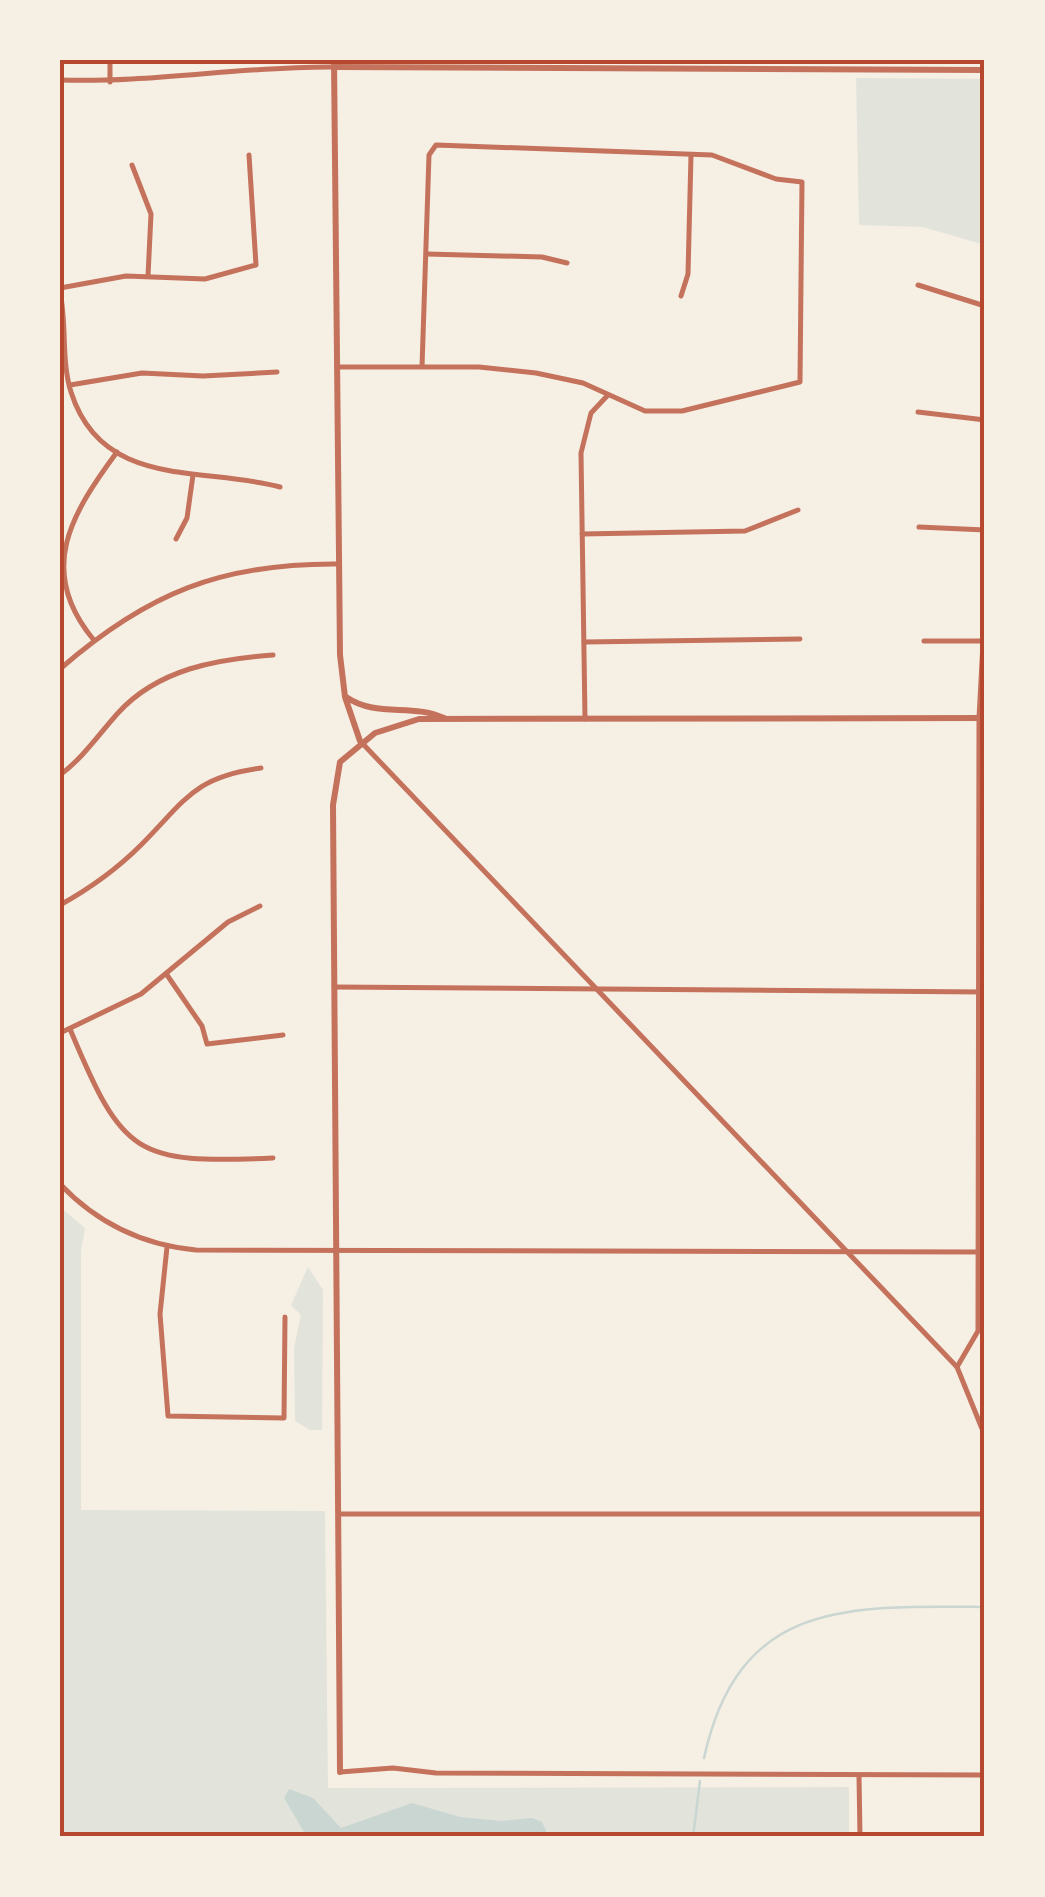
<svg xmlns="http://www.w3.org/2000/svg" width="1045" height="1897" viewBox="0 0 1045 1897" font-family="Figtree,sans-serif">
<rect width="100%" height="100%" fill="#f6efe4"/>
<g fill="#e2e4dc">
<polygon points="856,78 985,79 985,245 923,227 859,225"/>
<polygon points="60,1207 85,1228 81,1251 81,1510 325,1511 328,1788 849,1787 849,1837 60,1837"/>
<polygon points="308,1267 323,1290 322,1430 310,1430 295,1421 294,1348 301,1315 291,1305"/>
</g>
<polygon fill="#c9d6d2" points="289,1789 313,1798 341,1828 412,1803 460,1817 501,1821 532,1818 542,1822 549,1837 307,1837 284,1798"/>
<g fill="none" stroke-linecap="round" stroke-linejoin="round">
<g stroke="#c9d6d2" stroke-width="2.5">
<path d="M704,1758C739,1598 850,1606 985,1607"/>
<polyline points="693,1837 700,1781"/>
</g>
<g stroke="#c5725c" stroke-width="5">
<polyline points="110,60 110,82"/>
<path d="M60,80C152,83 242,66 335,67"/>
<polyline points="132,165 151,214 148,276"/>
<polyline points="427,254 542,257 567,263"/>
<polyline points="918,285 985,306"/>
<polyline points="60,288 126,276 205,279 256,265 249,155"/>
<path d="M60,292C67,325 61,361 71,392C102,490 203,466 280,487"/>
<polyline points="681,296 688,274 691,155"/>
<polyline points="337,367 479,367 536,373 583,383 645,411 682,411 800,382 802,182 776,179 712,155 436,145 429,155 422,367"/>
<polyline points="70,385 142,373 203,376 277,372"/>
<polyline points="918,412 985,420"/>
<polyline points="919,527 985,530"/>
<polyline points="582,534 745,531 798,510"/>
<polyline points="176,539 187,518 193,475"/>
<path d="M93,639C36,570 72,513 117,452"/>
<polyline points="924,641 982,641"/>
<polyline points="584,642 800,639"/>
<path d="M60,669C147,593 222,563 338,564"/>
<polyline points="585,719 581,453 591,413 608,395"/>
<polyline points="362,743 957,1367 985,1436"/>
<path d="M60,775C83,758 99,734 118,713C158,669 217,659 273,655"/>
<path d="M60,905C89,889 118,868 141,845C185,801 193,777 261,768"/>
<polyline points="167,975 202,1026 207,1044 283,1035"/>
<polyline points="334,987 985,992"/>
<path d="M70,1029C123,1156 135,1164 273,1158"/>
<polyline points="60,1033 141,994 228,922 260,906"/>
<path d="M60,1184C97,1223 143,1245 196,1250L985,1252"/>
<polyline points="167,1247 160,1314 168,1416 284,1418 285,1317"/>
<polyline points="957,1367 978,1331 979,718 985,606"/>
<polyline points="339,1514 985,1514"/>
<polyline points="340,1772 393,1768 436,1773 985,1775"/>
<polyline points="859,1776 860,1837"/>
</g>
<g stroke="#c5725c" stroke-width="6">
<polyline points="334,60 340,655 345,697 360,741"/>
<polyline points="335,67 985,70"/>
<path d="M346,697C377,718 411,703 444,718"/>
<polyline points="340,1772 333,805 340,762 375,733 419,719 985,718"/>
</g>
</g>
<rect width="1045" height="1897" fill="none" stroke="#f6efe4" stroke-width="125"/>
<rect x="62" y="62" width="920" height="1772" fill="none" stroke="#b5482f" stroke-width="4"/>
</svg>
